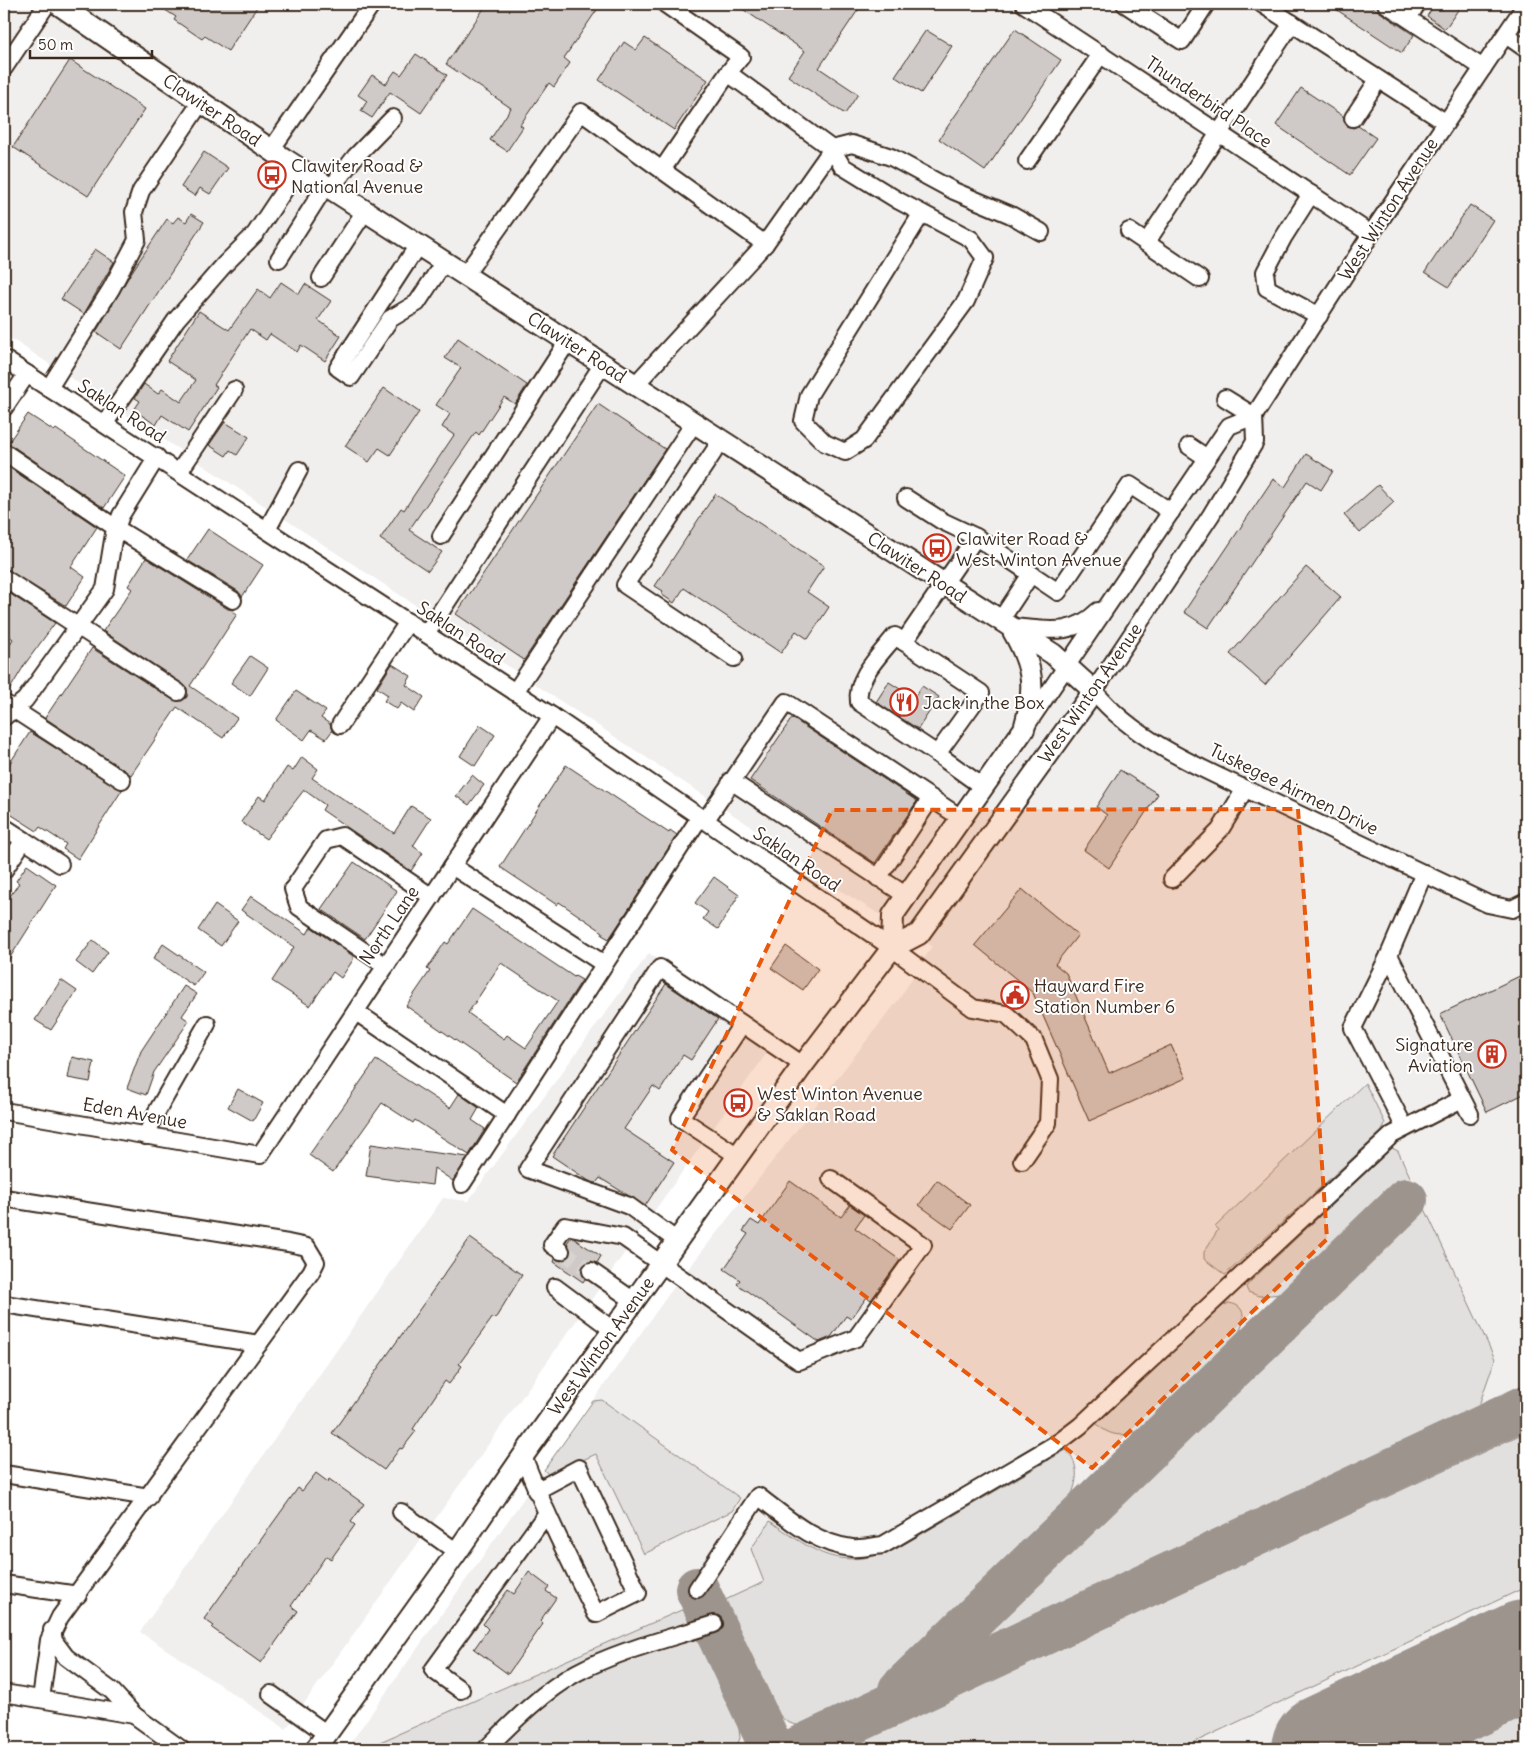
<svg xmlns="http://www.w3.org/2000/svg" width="1530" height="1753" viewBox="0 0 1530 1753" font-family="Delius,sans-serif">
<rect width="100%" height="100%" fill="#fff"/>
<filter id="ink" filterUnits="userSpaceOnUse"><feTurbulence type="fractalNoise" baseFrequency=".02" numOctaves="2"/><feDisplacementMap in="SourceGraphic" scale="10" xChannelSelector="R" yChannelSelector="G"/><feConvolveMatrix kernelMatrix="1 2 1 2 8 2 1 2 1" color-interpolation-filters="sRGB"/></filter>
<g filter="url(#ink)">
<g fill="#f1efee">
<polygon points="4,4 1526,4 1526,1749 346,1749 668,1295 900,998 932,946 833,886 785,849 4,334"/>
<polygon points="649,953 776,1040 286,1729 140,1632 443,1198 468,1201"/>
</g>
<g fill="#e2e0de" stroke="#8e857e">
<polygon points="1365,1083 1385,1123 1382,1131 1225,1275 1204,1259 1204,1252 1218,1230 1215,1227"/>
<polygon points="1392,1148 1398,1151 1495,1359 1477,1411 975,1644 984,1632 1417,1215 1401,1180 1282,1294 1259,1296 1248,1292 1246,1287 1251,1281"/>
<path d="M1229,1303C1250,1306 1244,1326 1235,1339L1144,1427C1127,1438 1110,1438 1096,1423L1220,1307Z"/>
<polygon points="602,1400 740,1498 732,1511 644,1554 596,1454 549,1475 544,1470 593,1401"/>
<polygon points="1526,1432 1526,1587 1180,1749 846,1749"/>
<path d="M1066,1450C1080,1465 1078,1481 1070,1498L869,1699L813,1725C804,1726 794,1726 786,1721C765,1707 735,1627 723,1601L764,1582L751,1549L770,1521C818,1554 837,1571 896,1549Z"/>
<polygon points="686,1608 738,1721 740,1738 736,1749 364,1749"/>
<polygon points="1526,1716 1526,1749 1455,1749"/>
</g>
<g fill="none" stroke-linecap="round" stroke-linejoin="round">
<g stroke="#9d948e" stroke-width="44">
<polyline points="697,1589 772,1749"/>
<polyline points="900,1690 1406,1200"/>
<polyline points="797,1749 1526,1407"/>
</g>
<polyline stroke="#9d948e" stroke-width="110" points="1326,1749 1526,1655"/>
</g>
<g fill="#cfcac7" stroke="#3b2a1e" fill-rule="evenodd">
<polygon points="156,4 259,4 228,51 205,36 202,39 174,20 176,17"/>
<polygon points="487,4 601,4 564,58 570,63 554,87 549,83 520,125 523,127 507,151 490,140 511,108 446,64"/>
<polygon points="735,4 862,4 819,68 858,94 845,114 788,76 805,51"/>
<polygon points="1328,4 1368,4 1414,35 1402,53"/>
<polygon points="1435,4 1462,4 1445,29 1427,16"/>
<polygon points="1015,29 1061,60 985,171 939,139"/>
<polygon points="926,30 952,46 921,93 895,76"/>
<polygon points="645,38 708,80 674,130 599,80 624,42 636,50"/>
<polygon points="416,54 447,75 421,113 390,92 372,118 361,111 367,101 358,95 372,75 386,84 395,71 401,75"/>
<polygon points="70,60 145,109 88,196 13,147"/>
<polygon points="1301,88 1343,116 1347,126 1353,128 1358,126 1376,138 1350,175 1276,125"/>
<polygon points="204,152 228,168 210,194 200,188 195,196 181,187"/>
<polygon points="1470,205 1493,220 1449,287 1425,272"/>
<polygon points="191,214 204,222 121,349 96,332 131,273 167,219 173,223 178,217 186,222"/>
<polygon points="95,249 114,262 84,314 61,299"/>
<polygon points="281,282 299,294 305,284 331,301 318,320 341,336 325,361 301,345 297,352 270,334 266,340 250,329 214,385 217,387 188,432 162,415 156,425 134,410 140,401 135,398 144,384 158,394 162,389 181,402 196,380 167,361 199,311 229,330 258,289 270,298"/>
<polygon points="458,338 527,385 515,404 504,397 479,435 476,432 409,530 442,552 428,571 380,539 401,508 404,510 454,435 442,427 450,414 436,405 461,368 445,358"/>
<polygon points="384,388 419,412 390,455 379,448 369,462 345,446"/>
<polygon points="598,404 665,449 524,660 456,614"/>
<polygon points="28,414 54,431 56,429 125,476 104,508 8,443"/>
<polygon points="225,422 249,437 237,455 230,450 226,456 209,445"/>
<polygon points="1306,454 1333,471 1321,490 1307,481 1208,628 1184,612 1273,479 1285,487"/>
<polygon points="4,464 97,527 71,567 85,577 66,606 4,568"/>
<polygon points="1378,485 1394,502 1360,533 1344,515"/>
<polygon points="715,494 824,566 807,592 829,607 808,639 796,631 781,653 684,588 674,603 661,594 663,591 655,586"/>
<polygon points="208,529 263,565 242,597 238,591 187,560"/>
<polygon points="146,558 228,609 234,610 233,612 237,614 190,686 237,718 223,738 177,707 131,775 45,718 92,648 173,700 182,701 187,697 187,688 183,684 103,631 132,589 128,586"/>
<polygon points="1306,567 1341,597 1265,685 1230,654"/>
<polygon points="4,590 55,623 25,664 7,694 4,693 4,654 13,639 4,632"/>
<polygon points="250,656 268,668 250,696 231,683"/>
<polygon points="392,664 411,676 406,685 424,697 414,712 401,703 397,709 384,701 388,695 377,688"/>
<polygon points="889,682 914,698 922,686 939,697 918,729 876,702"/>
<polygon points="296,691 326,711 321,718 330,724 332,731 326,739 311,730 304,740 276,720"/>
<polygon points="792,718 917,801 875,863 750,780"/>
<polygon points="480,725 495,735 475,766 460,756"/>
<polygon points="30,732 122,790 78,859 63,849 66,844 40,827 37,831 4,810 4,772"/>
<polygon points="302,757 318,769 312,778 394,833 411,806 431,818 413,846 423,853 411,871 322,810 325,805 304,790 266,839 241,822 259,796 265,800 287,767 293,771"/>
<polygon points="566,765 669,833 670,830 677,835 609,939 602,935 603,932 559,902 557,905 500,867"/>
<polygon points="1120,770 1158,794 1109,868 1084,850 1107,815 1096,807"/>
<polygon points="472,775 484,785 469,805 456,796"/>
<polygon points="354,862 397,891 365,939 321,909"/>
<polygon points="27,865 56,885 4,967 4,905 19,883 16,881"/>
<polygon points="714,877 739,895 718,929 703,919 708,912 695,903"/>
<polygon points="1022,889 1078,935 1055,964 1066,973 1109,1073 1171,1045 1186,1078 1089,1121 1033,993 975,945"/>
<polygon points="251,896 307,934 311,927 353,956 353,960 341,978 333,972 310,1006 272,981 294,947 241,910"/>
<polygon points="215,905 238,921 221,946 198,930"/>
<path d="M472,909L574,977L575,976L582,980L516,1082L406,1006L430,971L427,969L445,942L448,944ZM501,963L558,1001L526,1048L507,1035L504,1039L468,1013Z"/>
<polygon points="93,940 108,952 92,974 76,962"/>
<polygon points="163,944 204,972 194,986 153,959"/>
<polygon points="786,946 818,969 803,990 771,968"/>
<polygon points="1526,973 1526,1093 1487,1112 1440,1014"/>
<polygon points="61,980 77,991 51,1030 35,1020"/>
<polygon points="666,984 718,1019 691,1060 683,1055 660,1091 653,1086 624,1129 674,1162 645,1206 600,1178 596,1183 589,1181 552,1156"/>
<polygon points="184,986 197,994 182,1016 189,1021 154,1072 146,1095 127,1088 141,1051"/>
<polygon points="72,1057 94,1062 90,1082 68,1078"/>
<polygon points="376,1060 450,1108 459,1094 479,1108 472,1120 485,1129 469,1155 415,1120 413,1123 382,1103 333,1172 309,1155"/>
<polygon points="238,1089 263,1103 253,1121 228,1107"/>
<polygon points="371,1144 406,1149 468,1157 453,1181 434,1168 432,1185 366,1176"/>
<polygon points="937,1180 970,1205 952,1229 919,1205"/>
<polygon points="790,1181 841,1217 850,1205 864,1215 855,1228 900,1260 871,1300 867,1297 851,1319 846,1316 831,1337 819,1342 737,1284 740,1280 724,1269 748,1234 743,1231 751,1220 759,1225"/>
<polygon points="571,1237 601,1256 597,1263 591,1261 583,1265 581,1271 585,1279 583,1282 554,1262 555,1259 561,1261 569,1257 571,1251 567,1243"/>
<polygon points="470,1238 522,1275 495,1319 493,1317 459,1364 462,1366 449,1384 445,1381 413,1429 416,1431 402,1449 400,1448 384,1470 332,1433"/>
<polygon points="316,1473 328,1482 329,1479 364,1504 351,1522 355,1525 331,1559 326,1556 291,1606 298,1611 261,1663 212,1628 214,1626 204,1619 298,1488 302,1491"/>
<polygon points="529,1572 549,1587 546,1591 556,1598 540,1621 543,1624 508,1674 474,1649 488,1629 483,1624 508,1590 514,1594"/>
</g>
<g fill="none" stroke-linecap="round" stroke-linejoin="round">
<polyline stroke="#d8d4d2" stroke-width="16" stroke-dasharray="16 8" stroke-linecap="butt" points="561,1251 591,1271"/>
<g stroke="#3b2a1e" stroke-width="20">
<g id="minor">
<polyline points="665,4 741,57 728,73"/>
<polyline points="1024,4 1371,234"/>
<polyline points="1125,4 1182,41 1206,4"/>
<polyline points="1262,4 1445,122"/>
<polyline points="1386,4 1483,68"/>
<polyline points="1408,18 1417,4"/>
<polyline points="1506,35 1526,49"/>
<polyline points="4,68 47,4"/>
<polyline points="1353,118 1378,80"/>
<polyline points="271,150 372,4"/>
<polyline points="1027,161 1101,54"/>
<polyline points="662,170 728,73 832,149 765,244"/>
<polyline points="331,188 355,157 393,118"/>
<polyline points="1311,194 1283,238 1265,272 1267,288 1319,316"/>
<polyline points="922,213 809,395 803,421 825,443 845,452 864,440 966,301 985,258 971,239 899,201 842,166 832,149 852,144 891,157 954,191 1011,215 1041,232"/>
<polyline points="1129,231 1200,279"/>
<polyline points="1146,243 1292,23"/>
<polyline points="418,245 338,368 351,377 390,319 417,303 444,262"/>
<polyline points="279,259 326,185"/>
<polyline points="465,275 581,112 765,244 635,385"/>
<polyline points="321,278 365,211"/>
<polyline points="4,359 552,716 892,948 973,1008 1006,1014 1034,1040 1050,1079 1048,1123 1022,1161"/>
<polyline points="49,388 111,289 137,240 134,212 141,191 201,102"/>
<polyline points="1225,398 1254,416"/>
<polyline points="4,408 27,374"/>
<path d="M1254,416L1255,442L1211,515L1094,691C1138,745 1211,772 1273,802C1344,836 1416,870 1488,904L1512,909L1526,902"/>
<polyline points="105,423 176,320 224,265 255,234 299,168"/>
<polyline points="721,441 625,585 734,658"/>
<polyline points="1189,446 1207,458"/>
<polyline points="4,452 116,528 233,600"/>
<polyline points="179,472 234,390"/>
<polyline points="906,498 942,521 976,537"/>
<polyline points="267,530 299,470"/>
<polyline points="441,536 568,341"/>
<polyline points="4,578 178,692"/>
<polyline points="1000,621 1031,574"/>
<path d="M1011,627C1045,629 1071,638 1098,611"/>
<polyline points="426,634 603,364"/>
<path d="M904,642L895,636C881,654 855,678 859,702L937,754"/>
<polyline points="515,692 694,423"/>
<polyline points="4,703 122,780"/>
<polyline points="4,717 25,700 105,589 114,534 121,515 157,457"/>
<polyline points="1028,723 1229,426 1254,416 1371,234 1526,4"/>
<polyline points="340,725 408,622"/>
<polyline points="731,781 907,896"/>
<polyline points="983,787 937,754 981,693 904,642 976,537 1058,592 1130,485 1171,512"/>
<polyline points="705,821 786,702 961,818"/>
<polyline points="4,827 24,840 4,870"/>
<polyline points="24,840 60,864"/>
<polyline points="452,866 604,964"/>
<polyline points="1424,873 1389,955 1470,1114"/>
<polyline points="878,878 931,798"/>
<polyline points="1172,879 1220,830 1245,789"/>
<polyline points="1389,955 1353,1028 1405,1128"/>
<polyline points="386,966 299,907 293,889 326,840 342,836 432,897"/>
<polyline points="356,1012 507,1115"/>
<polyline points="4,1111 260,1155 552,716"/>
<polyline points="146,1136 156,1113 207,1024"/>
<polyline points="738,1156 680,1118 742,1024"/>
<polyline points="462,1184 700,817"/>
<polyline points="4,1198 288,1243 307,1247 316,1262 311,1272 60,1617 49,1640 41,1699"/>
<polyline points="676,1240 629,1206 528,1169 660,968 803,1065"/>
<polyline points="561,1251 552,1245 565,1226 623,1237 799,1361 856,1338 923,1245 831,1179"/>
<polyline points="591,1271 634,1301"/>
<polyline points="555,1287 613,1330"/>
<polyline points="4,1304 259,1344"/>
<path d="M523,1456C544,1510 570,1562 596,1614L638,1593L579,1468L536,1491"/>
<polyline points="4,1474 149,1497"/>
<polyline points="401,1512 457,1552"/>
<polyline points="4,1584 78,1595"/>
<path d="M697,1589L758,1496C787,1518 815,1544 852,1548C862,1549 873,1546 883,1545L1059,1442L1080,1426L1392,1135L1462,1099"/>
<polyline points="52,1630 54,1641 66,1657 112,1691 134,1715 181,1749"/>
<polyline points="461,1690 433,1670 547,1513"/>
<polyline points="4,1693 134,1715"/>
<polyline points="271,1694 327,1734"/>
<path d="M486,1749C513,1722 542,1692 576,1673C619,1650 668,1639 714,1624"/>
</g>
</g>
<g stroke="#3b2a1e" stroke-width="24">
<g id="major">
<polyline points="58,4 283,158 1053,654 1094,691 919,934 892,948 803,1065 523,1456 457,1552 316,1749"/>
<path d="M892,948L893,915L1024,729C1036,688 1034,668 1013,631"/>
</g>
</g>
<use href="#minor" stroke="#fff" stroke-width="16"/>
<use href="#major" stroke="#fff" stroke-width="20"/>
</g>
</g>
<path fill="#e8590c" fill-opacity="0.2" stroke="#e8590c" stroke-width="4" stroke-dasharray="10 6" stroke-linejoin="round" d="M1298,809L1327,1239L1092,1468L672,1150L832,810Z"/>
<defs>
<g id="bus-ring" transform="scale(1.4375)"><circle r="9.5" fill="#fff" stroke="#c8321e" stroke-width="1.5"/><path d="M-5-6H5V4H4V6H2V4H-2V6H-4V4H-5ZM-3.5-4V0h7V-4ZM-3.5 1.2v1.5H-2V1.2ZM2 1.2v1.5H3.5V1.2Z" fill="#c8321e"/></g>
<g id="restaurant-ring" transform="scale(1.4375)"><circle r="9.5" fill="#fff" stroke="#c8321e" stroke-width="1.5"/><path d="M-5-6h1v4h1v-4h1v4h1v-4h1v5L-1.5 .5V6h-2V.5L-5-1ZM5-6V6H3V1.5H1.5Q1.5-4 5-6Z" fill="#c8321e"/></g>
<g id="civic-ring" transform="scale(1.4375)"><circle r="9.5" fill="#fff" stroke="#c8321e" stroke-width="1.5"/><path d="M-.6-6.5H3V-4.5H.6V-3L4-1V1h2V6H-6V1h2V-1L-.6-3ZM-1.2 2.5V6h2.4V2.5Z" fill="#c8321e"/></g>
<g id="building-ring" transform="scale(1.4375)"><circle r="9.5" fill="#fff" stroke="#c8321e" stroke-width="1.5"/><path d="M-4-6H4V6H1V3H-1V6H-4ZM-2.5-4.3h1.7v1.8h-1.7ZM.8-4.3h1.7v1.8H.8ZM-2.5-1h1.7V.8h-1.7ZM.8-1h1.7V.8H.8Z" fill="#c8321e"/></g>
</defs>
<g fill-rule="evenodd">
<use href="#bus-ring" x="272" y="175"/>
<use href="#bus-ring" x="937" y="548"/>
<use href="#restaurant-ring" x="904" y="702"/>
<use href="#civic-ring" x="1015" y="995"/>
<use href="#building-ring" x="1492" y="1054"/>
<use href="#bus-ring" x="738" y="1103"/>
</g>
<g text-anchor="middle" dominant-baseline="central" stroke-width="4" stroke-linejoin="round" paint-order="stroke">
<g font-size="18" fill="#3b2a1e" stroke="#fff">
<text transform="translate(1209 102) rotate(34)">Thunderbird Place</text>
<text transform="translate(212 110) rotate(34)">Clawiter Road</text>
<text transform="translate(1388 209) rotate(-57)">West Winton Avenue</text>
<text transform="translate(577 347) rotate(33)">Clawiter Road</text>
<text transform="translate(122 411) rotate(33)">Saklan Road</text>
<text transform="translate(917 567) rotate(33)">Clawiter Road</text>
<text transform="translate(461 633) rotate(33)">Saklan Road</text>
<text transform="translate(1090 693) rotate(-55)">West Winton Avenue</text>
<text transform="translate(1294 789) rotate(26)">Tuskegee Airmen Drive</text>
<text transform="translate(797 859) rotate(34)">Saklan Road</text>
<text transform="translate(389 925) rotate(-56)">North Lane</text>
<text transform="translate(135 1113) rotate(10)">Eden Avenue</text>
<text transform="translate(601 1346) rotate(-54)">West Winton Avenue</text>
</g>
<g font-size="18" fill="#3b2a1e" stroke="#fff" text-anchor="start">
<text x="291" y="165">Clawiter Road &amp;<tspan x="291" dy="21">National Avenue</tspan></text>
<text x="956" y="538">Clawiter Road &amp;<tspan x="956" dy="21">West Winton Avenue</tspan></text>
<text x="923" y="702">Jack in the Box</text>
<text x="1034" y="985">Hayward Fire<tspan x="1034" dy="21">Station Number 6</tspan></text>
<text x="1473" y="1044" text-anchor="end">Signature<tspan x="1473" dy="21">Aviation</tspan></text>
<text x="757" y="1093">West Winton Avenue<tspan x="757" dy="21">&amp; Saklan Road</tspan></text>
</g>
</g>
<rect width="1530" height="1753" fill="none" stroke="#fff" stroke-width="20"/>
<rect x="10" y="10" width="1510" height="1733" fill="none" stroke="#3b2a1e" stroke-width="2" filter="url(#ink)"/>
<path d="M30 50v8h122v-8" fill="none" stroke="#3b2a1e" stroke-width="2.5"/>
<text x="38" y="50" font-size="15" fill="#3b2a1e" stroke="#ffffff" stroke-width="4" paint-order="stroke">50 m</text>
</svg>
